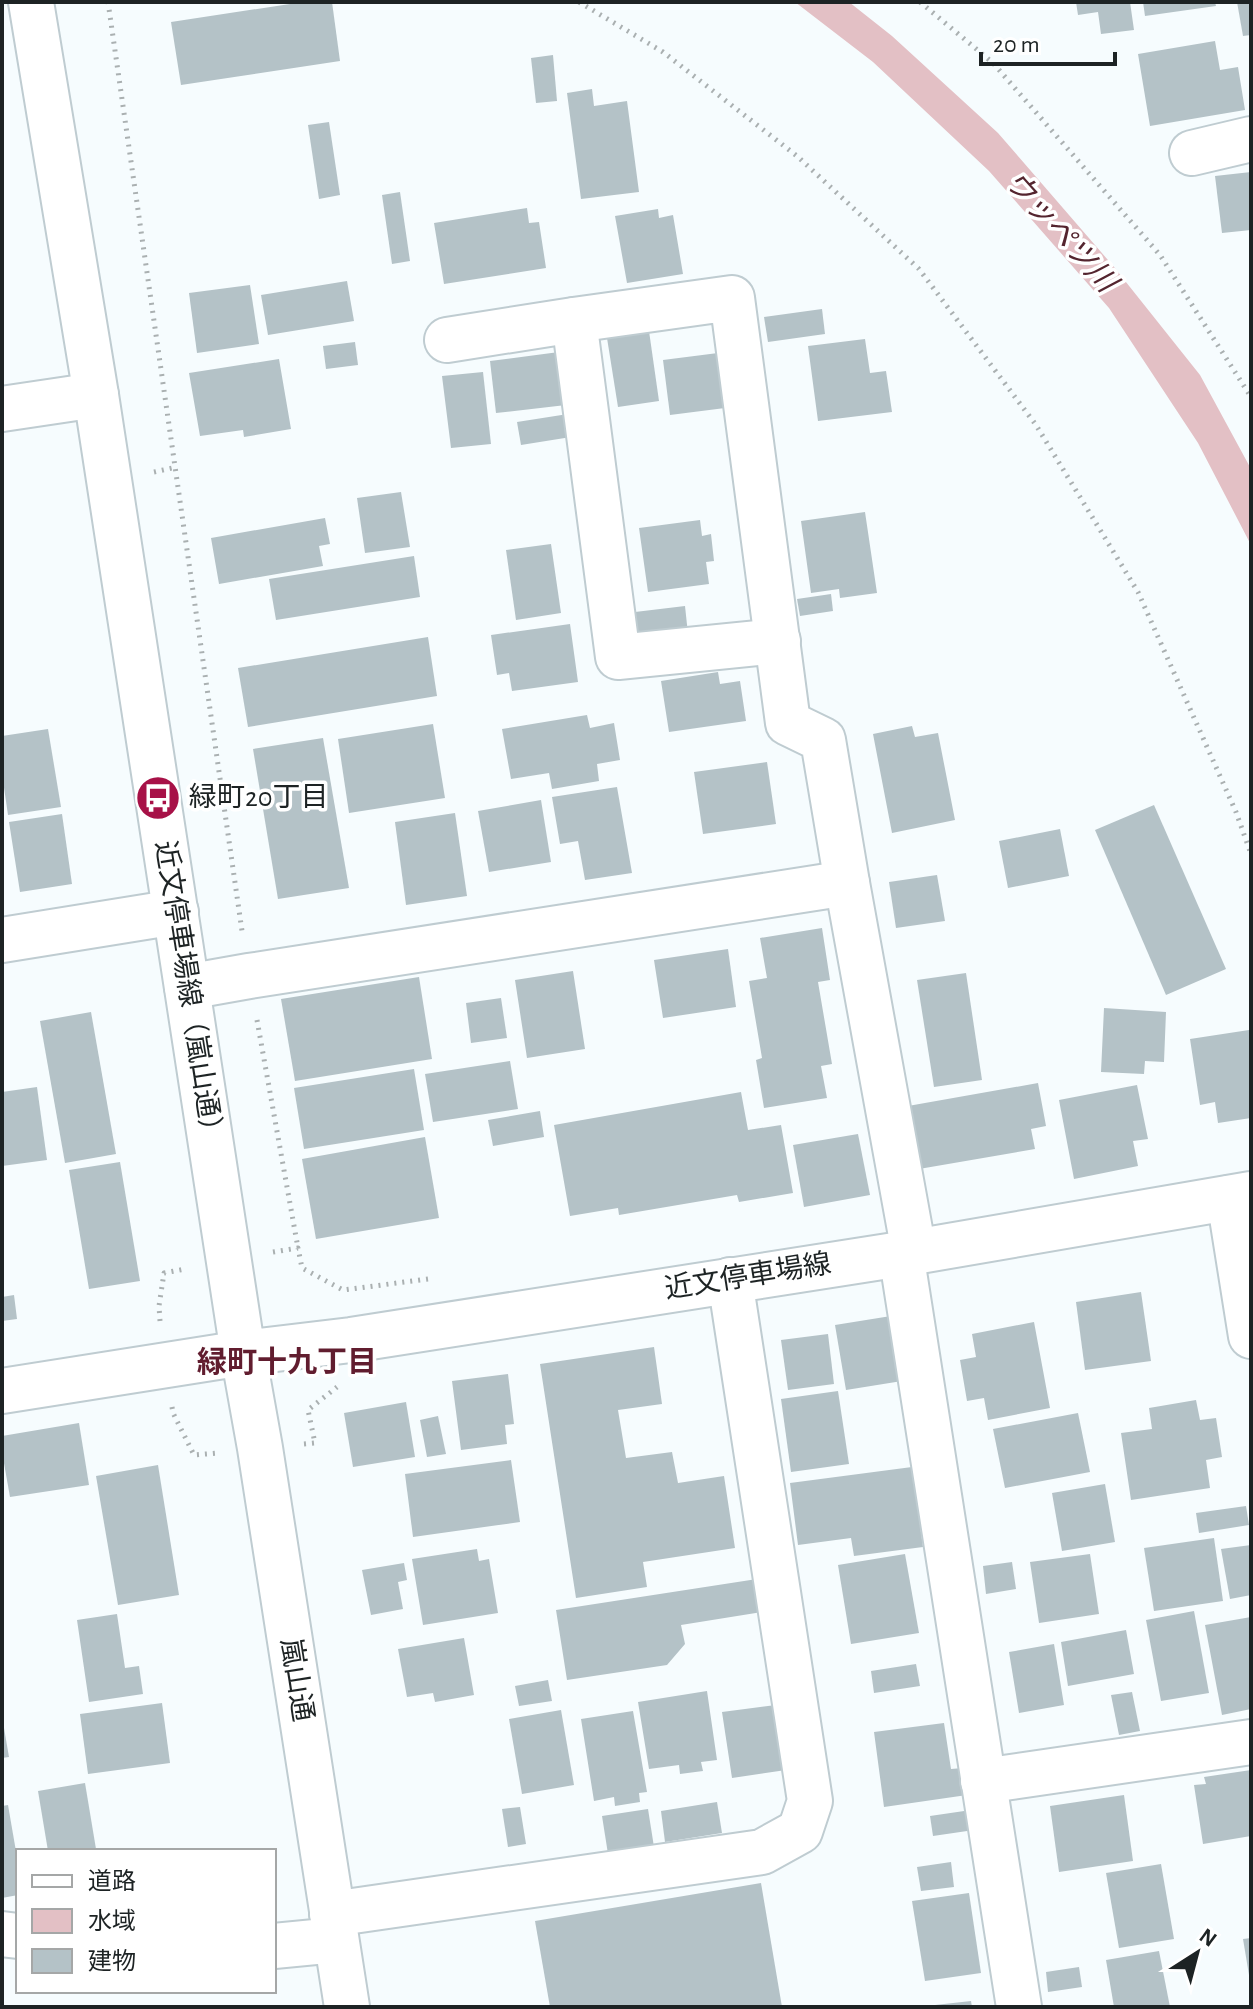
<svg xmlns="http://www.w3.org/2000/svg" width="1253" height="2009" viewBox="0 0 1253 2009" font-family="'Alegreya Sans','Noto Sans JP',sans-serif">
<rect width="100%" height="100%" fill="#f6fcfe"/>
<polygon fill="#e3c0c5" points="795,2 849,2 892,36 998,133 1114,267 1200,375 1251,469 1251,545 1198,443 1109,308 989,171 873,62"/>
<g fill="#b4c2c7">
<polygon points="303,2 332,2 340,61 181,85 171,22"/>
<polygon points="1076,2 1130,2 1134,30 1101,34 1098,12 1078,15"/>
<polygon points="1143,2 1215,2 1216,6 1145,16"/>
<polygon points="1237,2 1251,2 1251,35 1243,36"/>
<polygon points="1215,41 1220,70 1238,67 1245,110 1150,126 1138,54"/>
<polygon points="553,55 557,101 536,103 531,58"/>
<polygon points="592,89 594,106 627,101 639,192 581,199 567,93"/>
<polygon points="329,122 340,195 319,199 308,125"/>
<polygon points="1251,172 1251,230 1222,233 1215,176"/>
<polygon points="400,192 410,261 392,264 382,195"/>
<polygon points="527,208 529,223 539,222 546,268 444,284 434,223"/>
<polygon points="658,209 659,218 673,215 683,274 627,283 615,216"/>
<polygon points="347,281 354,321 268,335 261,295"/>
<polygon points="250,285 259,344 197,353 189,293"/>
<polygon points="822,309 825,334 768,342 764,317"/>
<polygon points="649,331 659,401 618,407 607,338"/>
<polygon points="865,339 870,373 886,371 892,412 818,421 808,346"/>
<polygon points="355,342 358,365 326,369 323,346"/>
<polygon points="559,352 566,405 496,413 490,361"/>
<polygon points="718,353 725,408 670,415 663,360"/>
<polygon points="279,359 291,429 244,437 243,430 200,436 189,373"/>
<polygon points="483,372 491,444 451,448 442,376"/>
<polygon points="568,414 571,437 521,445 517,422"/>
<polygon points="401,492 410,547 365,553 357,498"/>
<polygon points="865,512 877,593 840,598 839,589 811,593 801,521"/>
<polygon points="325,518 330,544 319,546 323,566 219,584 211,538"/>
<polygon points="700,520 702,536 711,534 714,561 706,562 709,584 648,592 639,528"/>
<polygon points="551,544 561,613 516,620 506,550"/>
<polygon points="414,556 420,597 276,620 269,579"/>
<polygon points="831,594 833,611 800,616 797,599"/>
<polygon points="685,606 688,634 639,640 635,612"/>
<polygon points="570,624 578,682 512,691 509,673 497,675 491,635"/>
<polygon points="428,637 437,696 248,727 238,668"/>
<polygon points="718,672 720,684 740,681 746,721 669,732 661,681"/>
<polygon points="587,715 590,728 614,723 620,760 597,764 599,781 552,789 549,773 511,779 502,729"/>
<polygon points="433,724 445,798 349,813 338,739"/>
<polygon points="912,726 915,737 938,733 955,820 892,833 873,734"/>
<polygon points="48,729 61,807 8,815 2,774 2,736"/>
<polygon points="323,738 349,888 278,899 253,749"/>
<polygon points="767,762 776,824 703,834 694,772"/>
<polygon points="617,787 632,873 585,880 578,841 560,844 552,797"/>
<polygon points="541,800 551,862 489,872 478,811"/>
<polygon points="1154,805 1226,969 1166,995 1095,830"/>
<polygon points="455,813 467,896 406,905 395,822"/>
<polygon points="62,814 72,884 20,892 9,822"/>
<polygon points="1060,829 1069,876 1008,888 999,841"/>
<polygon points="937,875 945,921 896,928 889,882"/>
<polygon points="822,928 830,980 818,982 832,1064 821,1066 827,1098 764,1108 756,1060 762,1058 749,981 767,978 760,938"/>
<polygon points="728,949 736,1007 663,1018 654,960"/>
<polygon points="573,971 585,1049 527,1058 515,980"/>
<polygon points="966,973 982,1080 934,1087 917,980"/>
<polygon points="419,977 432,1059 295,1081 281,999"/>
<polygon points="501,998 507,1038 471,1043 466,1003"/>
<polygon points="1104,1008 1166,1012 1164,1062 1145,1061 1144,1074 1101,1072"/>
<polygon points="91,1012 116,1154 65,1163 40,1021"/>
<polygon points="1249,1030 1251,1044 1251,1118 1218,1123 1215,1102 1200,1105 1190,1039"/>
<polygon points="510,1061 518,1109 433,1122 425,1074"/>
<polygon points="414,1069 424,1130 304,1149 294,1088"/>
<polygon points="1038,1083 1046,1126 1031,1129 1035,1149 919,1169 908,1106"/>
<polygon points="1137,1085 1148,1139 1133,1141 1138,1166 1074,1179 1059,1100"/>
<polygon points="37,1087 47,1160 2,1166 2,1092"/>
<polygon points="741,1092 748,1130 781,1125 793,1193 739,1202 737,1195 619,1215 618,1208 570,1216 554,1125"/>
<polygon points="540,1111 544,1137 493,1146 488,1120"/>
<polygon points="858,1134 870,1195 804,1207 793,1145"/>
<polygon points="425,1137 439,1218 316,1239 302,1159"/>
<polygon points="120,1162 140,1281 89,1289 69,1170"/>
<polygon points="1141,1292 1151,1361 1085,1370 1076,1302"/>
<polygon points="14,1295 17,1319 2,1321 2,1297"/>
<polygon points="891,1316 902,1381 846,1390 835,1325"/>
<polygon points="1034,1322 1050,1408 988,1420 984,1398 967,1401 960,1360 976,1357 972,1334"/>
<polygon points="828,1334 834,1384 788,1390 781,1340"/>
<polygon points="654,1347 662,1404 618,1410 626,1458 672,1452 678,1483 724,1476 735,1548 643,1562 647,1587 576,1598 540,1364"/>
<polygon points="508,1374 514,1424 505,1425 507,1444 461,1450 452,1381"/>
<polygon points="838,1391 849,1464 791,1472 781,1399"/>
<polygon points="1196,1400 1200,1420 1216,1418 1222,1457 1206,1460 1210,1488 1131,1500 1121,1433 1152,1429 1149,1408"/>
<polygon points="406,1402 415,1457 353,1467 344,1413"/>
<polygon points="1078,1413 1090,1472 1005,1488 993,1429"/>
<polygon points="438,1416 446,1454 427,1457 420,1420"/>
<polygon points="79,1423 89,1485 10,1497 2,1452 2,1436"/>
<polygon points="511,1460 520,1522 413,1537 405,1474"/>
<polygon points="158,1465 179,1595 118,1605 96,1476"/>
<polygon points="912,1467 923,1547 854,1556 851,1538 798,1545 790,1483"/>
<polygon points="1105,1484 1115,1542 1062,1551 1052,1493"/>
<polygon points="1246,1506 1249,1525 1199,1533 1196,1513"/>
<polygon points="1214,1538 1223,1601 1154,1611 1144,1548"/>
<polygon points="1251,1545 1251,1595 1230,1599 1221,1549"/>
<polygon points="477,1549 479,1561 489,1559 498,1613 423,1625 412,1559"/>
<polygon points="905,1554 919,1633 851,1644 838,1565"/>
<polygon points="1090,1554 1099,1614 1039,1623 1030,1562"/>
<polygon points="1012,1562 1016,1589 986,1594 983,1566"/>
<polygon points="404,1563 407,1580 398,1582 403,1609 371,1615 362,1570"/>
<polygon points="757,1579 762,1612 681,1625 685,1644 667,1665 567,1680 556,1610"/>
<polygon points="1194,1611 1209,1693 1161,1701 1146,1620"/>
<polygon points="117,1614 125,1668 139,1666 143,1694 89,1702 77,1620"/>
<polygon points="1251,1617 1251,1709 1222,1715 1205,1625"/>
<polygon points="1126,1630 1134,1674 1068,1686 1061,1642"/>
<polygon points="464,1638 474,1695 435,1702 433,1693 407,1697 398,1649"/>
<polygon points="1054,1644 1064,1705 1019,1713 1009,1652"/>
<polygon points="916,1664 920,1686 874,1693 871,1671"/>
<polygon points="548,1680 552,1701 519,1706 515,1686"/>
<polygon points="707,1691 717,1760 701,1762 703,1771 680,1774 679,1765 649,1769 638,1702"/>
<polygon points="1132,1692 1140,1731 1119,1735 1111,1695"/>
<polygon points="162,1703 170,1763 88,1774 80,1714"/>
<polygon points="776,1705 786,1770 732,1778 722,1712"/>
<polygon points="561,1710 574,1785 522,1794 509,1719"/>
<polygon points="633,1711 647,1792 639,1793 640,1802 615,1806 614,1797 594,1801 581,1719"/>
<polygon points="944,1723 951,1769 963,1768 967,1795 884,1807 874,1732"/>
<polygon points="2,1728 4,1728 9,1757 2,1758"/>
<polygon points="1251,1770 1251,1836 1203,1844 1194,1785 1206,1784 1204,1777"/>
<polygon points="85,1783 96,1849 81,1851 48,1851 38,1791"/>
<polygon points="1124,1795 1133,1861 1059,1872 1050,1806"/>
<polygon points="717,1802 722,1833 665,1842 661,1811"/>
<polygon points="8,1805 18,1863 18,1895 2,1898 2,1806"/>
<polygon points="520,1807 526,1844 508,1847 502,1809"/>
<polygon points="648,1809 654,1847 608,1854 602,1816"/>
<polygon points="971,1810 974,1830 933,1836 930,1816"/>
<polygon points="951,1862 954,1887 921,1891 917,1867"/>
<polygon points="1161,1864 1174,1939 1119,1948 1106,1873"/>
<polygon points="761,1883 782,2007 550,2007 535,1921"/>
<polygon points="969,1893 981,1973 925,1981 912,1901"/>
<polygon points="1251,1938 1251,1975 1249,1975 1243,1939"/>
<polygon points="1159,1951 1170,2007 1114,2007 1106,1960"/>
<polygon points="1079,1967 1082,1987 1048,1992 1046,1972"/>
<polygon points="971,2001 972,2007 935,2007 935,2005"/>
</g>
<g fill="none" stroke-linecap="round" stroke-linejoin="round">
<g stroke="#bfccd1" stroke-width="48">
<g id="minor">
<polyline points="1192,153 1251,139"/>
<polyline points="574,320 618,657 778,641"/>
<polyline points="447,340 574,320 732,298 788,723 823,740 847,883 914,1252"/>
<polyline points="2,940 176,912"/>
<polyline points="187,987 249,976 847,883"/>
<polyline points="1229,1198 1251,1336"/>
<polyline points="901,1253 1019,2007"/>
<polyline points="2,1391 243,1353 260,1448 347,2007"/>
<polyline points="983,1781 1251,1742"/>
<polyline points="332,1914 762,1852 800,1831 810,1801 730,1280"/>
<polyline points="2,1934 18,1936"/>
<polyline points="274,1946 336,1940"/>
</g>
</g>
<g stroke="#bfccd1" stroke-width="48">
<g id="major">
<polyline points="31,2 96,395 243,1353 351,1340 914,1252 1251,1194"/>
<polyline points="2,409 96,395"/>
</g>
</g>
<g stroke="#aab0b1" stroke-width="5" stroke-dasharray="2 6" stroke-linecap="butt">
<polyline points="108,2 242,931"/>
<polyline points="579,2 663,52 797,156 919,269 1036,425 1138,592 1236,812 1251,854"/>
<polyline points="920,2 993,63 1160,255 1251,397"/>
<polyline points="154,472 177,467"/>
<polyline points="257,1020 298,1248"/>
<polyline points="273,1252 298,1248 302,1268 343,1290 428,1279"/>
<polyline points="160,1321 159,1306 164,1273 185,1269"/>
<polyline points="172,1407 173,1413 194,1455 218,1453"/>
<polyline points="304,1444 315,1443 308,1410 337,1387"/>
</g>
<use href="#minor" stroke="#fff" stroke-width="44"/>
<use href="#major" stroke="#fff" stroke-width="44"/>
</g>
<defs>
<g id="bus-disc" transform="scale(2.3)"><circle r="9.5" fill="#a71147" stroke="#fff"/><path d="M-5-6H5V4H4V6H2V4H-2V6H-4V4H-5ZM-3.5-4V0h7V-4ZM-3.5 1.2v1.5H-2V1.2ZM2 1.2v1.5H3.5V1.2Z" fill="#fff"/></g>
</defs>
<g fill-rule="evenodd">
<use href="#bus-disc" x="158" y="798"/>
</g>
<g text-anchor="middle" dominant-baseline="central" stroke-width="7" stroke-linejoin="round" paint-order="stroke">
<g font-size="28" fill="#1d2324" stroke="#fff" text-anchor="start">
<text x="189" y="798">緑町20丁目</text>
</g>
<g font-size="28" fill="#1d2324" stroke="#fff">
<text transform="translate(188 993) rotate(81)">近文停車場線（嵐山通）</text>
<text transform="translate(748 1277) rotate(-9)">近文停車場線</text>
<text transform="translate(296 1680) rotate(81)">嵐山通</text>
</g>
<g font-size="30" font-style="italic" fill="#54252f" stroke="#fff">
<text transform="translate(1060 232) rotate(48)">ウッペツ川</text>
</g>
<g font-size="30" font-weight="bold" fill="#611d2f" stroke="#fff">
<text x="287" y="1363">緑町十九丁目</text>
</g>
</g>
<rect width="1253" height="2009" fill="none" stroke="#1d2324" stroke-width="8"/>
<rect x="16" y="1849" width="260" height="144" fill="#ffffff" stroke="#a5a7a7" stroke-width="2"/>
<rect x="32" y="1875" width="40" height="12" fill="#ffffff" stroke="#a5a7a7" stroke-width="2"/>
<text x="88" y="1889" font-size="24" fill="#1d2324">道路</text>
<rect x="32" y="1909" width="40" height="24" fill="#e3c0c5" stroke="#a5a7a7" stroke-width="2"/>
<text x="88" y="1929" font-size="24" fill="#1d2324">水域</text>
<rect x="32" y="1949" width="40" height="24" fill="#b4c2c7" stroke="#a5a7a7" stroke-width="2"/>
<text x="88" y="1969" font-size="24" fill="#1d2324">建物</text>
<g transform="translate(1197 1953) rotate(36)" stroke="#ffffff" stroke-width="6" paint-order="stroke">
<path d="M0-6L14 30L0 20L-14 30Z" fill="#1d2324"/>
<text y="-12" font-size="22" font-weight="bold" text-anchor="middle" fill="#1d2324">N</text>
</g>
<path d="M981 52v12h134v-12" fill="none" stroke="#1d2324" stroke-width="4"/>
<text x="993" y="52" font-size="24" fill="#1d2324" stroke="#ffffff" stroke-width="6" paint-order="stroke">20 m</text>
</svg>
